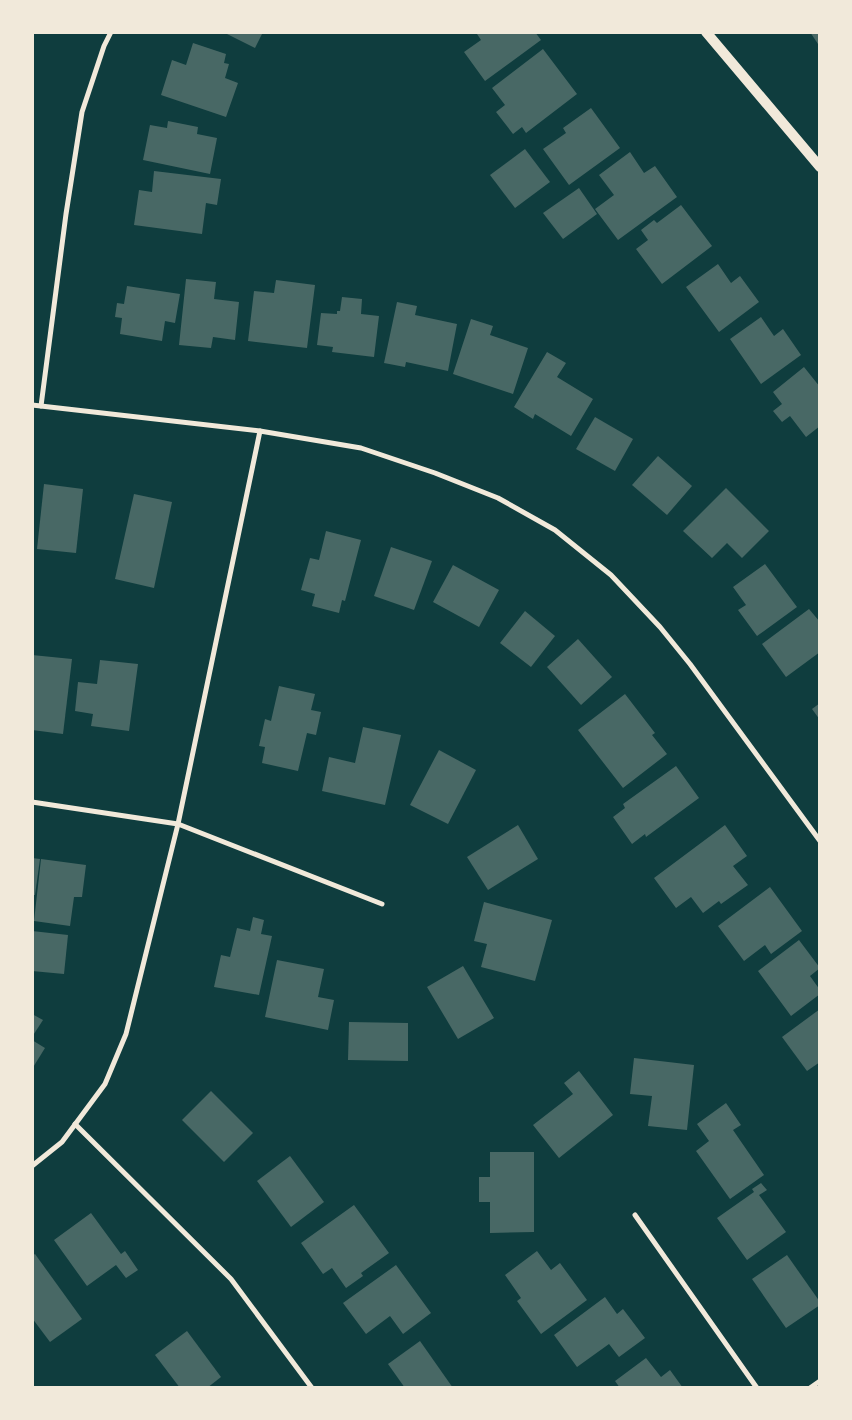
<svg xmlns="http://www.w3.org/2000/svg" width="852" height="1420" viewBox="0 0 852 1420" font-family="'Work Sans',sans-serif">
<rect width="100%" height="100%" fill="#0f3d3e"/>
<g fill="#486865">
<polygon points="223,32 263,32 255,48"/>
<polygon points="479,32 535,32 541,40 485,81 464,52 481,40 477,34"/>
<polygon points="810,32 820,32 820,47"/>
<polygon points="193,43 226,54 224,63 229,64 225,78 238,83 226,117 161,95 172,60 186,65"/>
<polygon points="543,49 577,94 526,133 522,127 513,134 496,112 505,105 492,88"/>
<polygon points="591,108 620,148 569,185 543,149 566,133 563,128"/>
<polygon points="168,121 198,127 197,134 217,138 210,174 143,160 150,125 167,128"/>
<polygon points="525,149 550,182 515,208 490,175"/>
<polygon points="630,152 644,173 655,166 677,197 618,240 595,209 614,195 599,175"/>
<polygon points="154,171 221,179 217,205 206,203 202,234 134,225 139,190 152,192"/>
<polygon points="579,188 597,214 563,239 543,213"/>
<polygon points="681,205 712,246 662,284 636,249 648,240 641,230 654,220 657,223"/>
<polygon points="718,264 731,283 740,276 759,302 719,332 686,287"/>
<polygon points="186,279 216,282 214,299 239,302 235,340 213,337 211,348 179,345"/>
<polygon points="276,280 315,285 307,348 248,341 254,291 274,293"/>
<polygon points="127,286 180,294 175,323 165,321 162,341 120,334 122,318 115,317 117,303 124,304"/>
<polygon points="342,297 362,299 361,314 379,316 374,357 332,352 333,347 317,345 321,313 337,314 337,311 340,311"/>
<polygon points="397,302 417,306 415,315 457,324 448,371 406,362 405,367 384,363"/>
<polygon points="761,317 774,336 783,329 801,355 761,384 730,339"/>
<polygon points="471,319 493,326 490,335 528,348 513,394 453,374"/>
<polygon points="547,352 566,363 557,377 593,399 571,436 535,414 533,419 514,407"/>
<polygon points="804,367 820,387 820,426 806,437 790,416 782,422 773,411 782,404 773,392"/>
<polygon points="595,417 633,439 615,471 576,449"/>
<polygon points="658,456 692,486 667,515 632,485"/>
<polygon points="44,484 83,489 76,553 37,549"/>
<polygon points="726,488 769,531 742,558 727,543 712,558 683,531"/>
<polygon points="134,494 172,502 154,588 115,579"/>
<polygon points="326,531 361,540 345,601 342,600 339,613 312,606 315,594 301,590 310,558 319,560"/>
<polygon points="391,547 432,561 414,610 374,596"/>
<polygon points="765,564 797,607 757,636 738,610 746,605 733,587"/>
<polygon points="453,565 499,590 479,627 433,602"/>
<polygon points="809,609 820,622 820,652 786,677 762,644"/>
<polygon points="525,611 555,636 531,667 500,643"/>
<polygon points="578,639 612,677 581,705 547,667"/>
<polygon points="32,655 72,659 63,734 32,730"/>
<polygon points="100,660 138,664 129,731 91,726 93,714 75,711 78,682 97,684"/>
<polygon points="279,686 315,694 311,710 321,712 316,735 307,733 298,771 262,763 265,747 259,746 265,719 271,721"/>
<polygon points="625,694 655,733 652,735 667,754 623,788 578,730"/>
<polygon points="820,703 820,720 812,709"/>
<polygon points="363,727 401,735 385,805 322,791 329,757 355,763"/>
<polygon points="439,750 476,770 448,824 410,805"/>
<polygon points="676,766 699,798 646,837 645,834 632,844 613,817 625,808 623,804"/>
<polygon points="518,825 538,859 488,890 467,857"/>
<polygon points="725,825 747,856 733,866 748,885 721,904 719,901 703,913 691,897 676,908 654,878"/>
<polygon points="32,858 40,859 35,895 32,895"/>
<polygon points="41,859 86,865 82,897 74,897 70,926 34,921"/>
<polygon points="770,887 802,931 771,954 765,945 744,961 718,926"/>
<polygon points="484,902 552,920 535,981 481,967 487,944 474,941"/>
<polygon points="253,917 264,920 261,934 272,936 259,995 214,987 221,955 230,957 237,928 250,931"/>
<polygon points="32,931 68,935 64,974 32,971"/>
<polygon points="799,940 820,968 810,976 820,990 820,994 791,1016 758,971"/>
<polygon points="277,960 324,969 318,997 334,1000 328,1030 265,1017"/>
<polygon points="463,966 494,1018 458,1039 427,987"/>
<polygon points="820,1009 820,1062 807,1071 782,1037"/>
<polygon points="32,1014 43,1020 32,1037"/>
<polygon points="349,1022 408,1023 408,1061 348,1060"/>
<polygon points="32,1040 45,1048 32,1069"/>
<polygon points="634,1058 694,1065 687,1130 648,1126 652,1096 630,1094"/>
<polygon points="579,1071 613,1115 559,1158 533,1125 573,1094 564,1083"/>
<polygon points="211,1091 253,1133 224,1162 182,1120"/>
<polygon points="726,1103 741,1125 733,1130 764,1175 730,1199 696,1151 709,1141 697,1124"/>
<polygon points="490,1152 534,1152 534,1232 490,1233 490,1202 479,1202 479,1177 490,1177"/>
<polygon points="290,1156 324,1202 291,1227 257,1181"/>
<polygon points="761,1183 767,1190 759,1195 786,1232 747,1260 717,1218 754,1192 752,1189"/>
<polygon points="354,1205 389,1253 361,1273 363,1276 346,1288 332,1268 323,1274 301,1243"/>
<polygon points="91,1213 121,1254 125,1251 138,1270 126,1278 116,1265 87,1286 54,1240"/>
<polygon points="537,1251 551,1270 560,1263 587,1300 541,1334 517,1301 521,1298 505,1275"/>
<polygon points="35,1254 82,1319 50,1342 32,1318 32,1256"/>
<polygon points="787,1255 820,1302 820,1305 786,1328 752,1279"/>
<polygon points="396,1265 431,1313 403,1334 390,1316 366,1334 343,1303"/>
<polygon points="605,1297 617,1314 623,1309 645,1338 619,1357 609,1344 577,1367 554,1335"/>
<polygon points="187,1331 221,1377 207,1388 180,1388 155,1355"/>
<polygon points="420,1341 453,1388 405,1388 388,1364"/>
<polygon points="646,1358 661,1377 670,1370 683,1388 620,1388 615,1381"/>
</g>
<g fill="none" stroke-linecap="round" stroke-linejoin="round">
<g stroke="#f1e9da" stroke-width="5">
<polyline points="32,405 260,431 361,448 435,473 498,498 555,530 611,575 660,627 690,664 820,841"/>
<polyline points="41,406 66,214 82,112 104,46 111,32"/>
<polyline points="32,802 178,824 382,904"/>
<polyline points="75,1124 231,1279 312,1388"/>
<polyline points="32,1166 62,1142 105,1084 126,1034 178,824 260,431"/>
<polyline points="635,1215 757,1388"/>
<polyline points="810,1388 820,1381"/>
</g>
<polyline stroke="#f1e9da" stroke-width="10" points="706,32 820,167"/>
</g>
<rect width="852" height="1420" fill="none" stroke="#f1e9da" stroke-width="68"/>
</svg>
